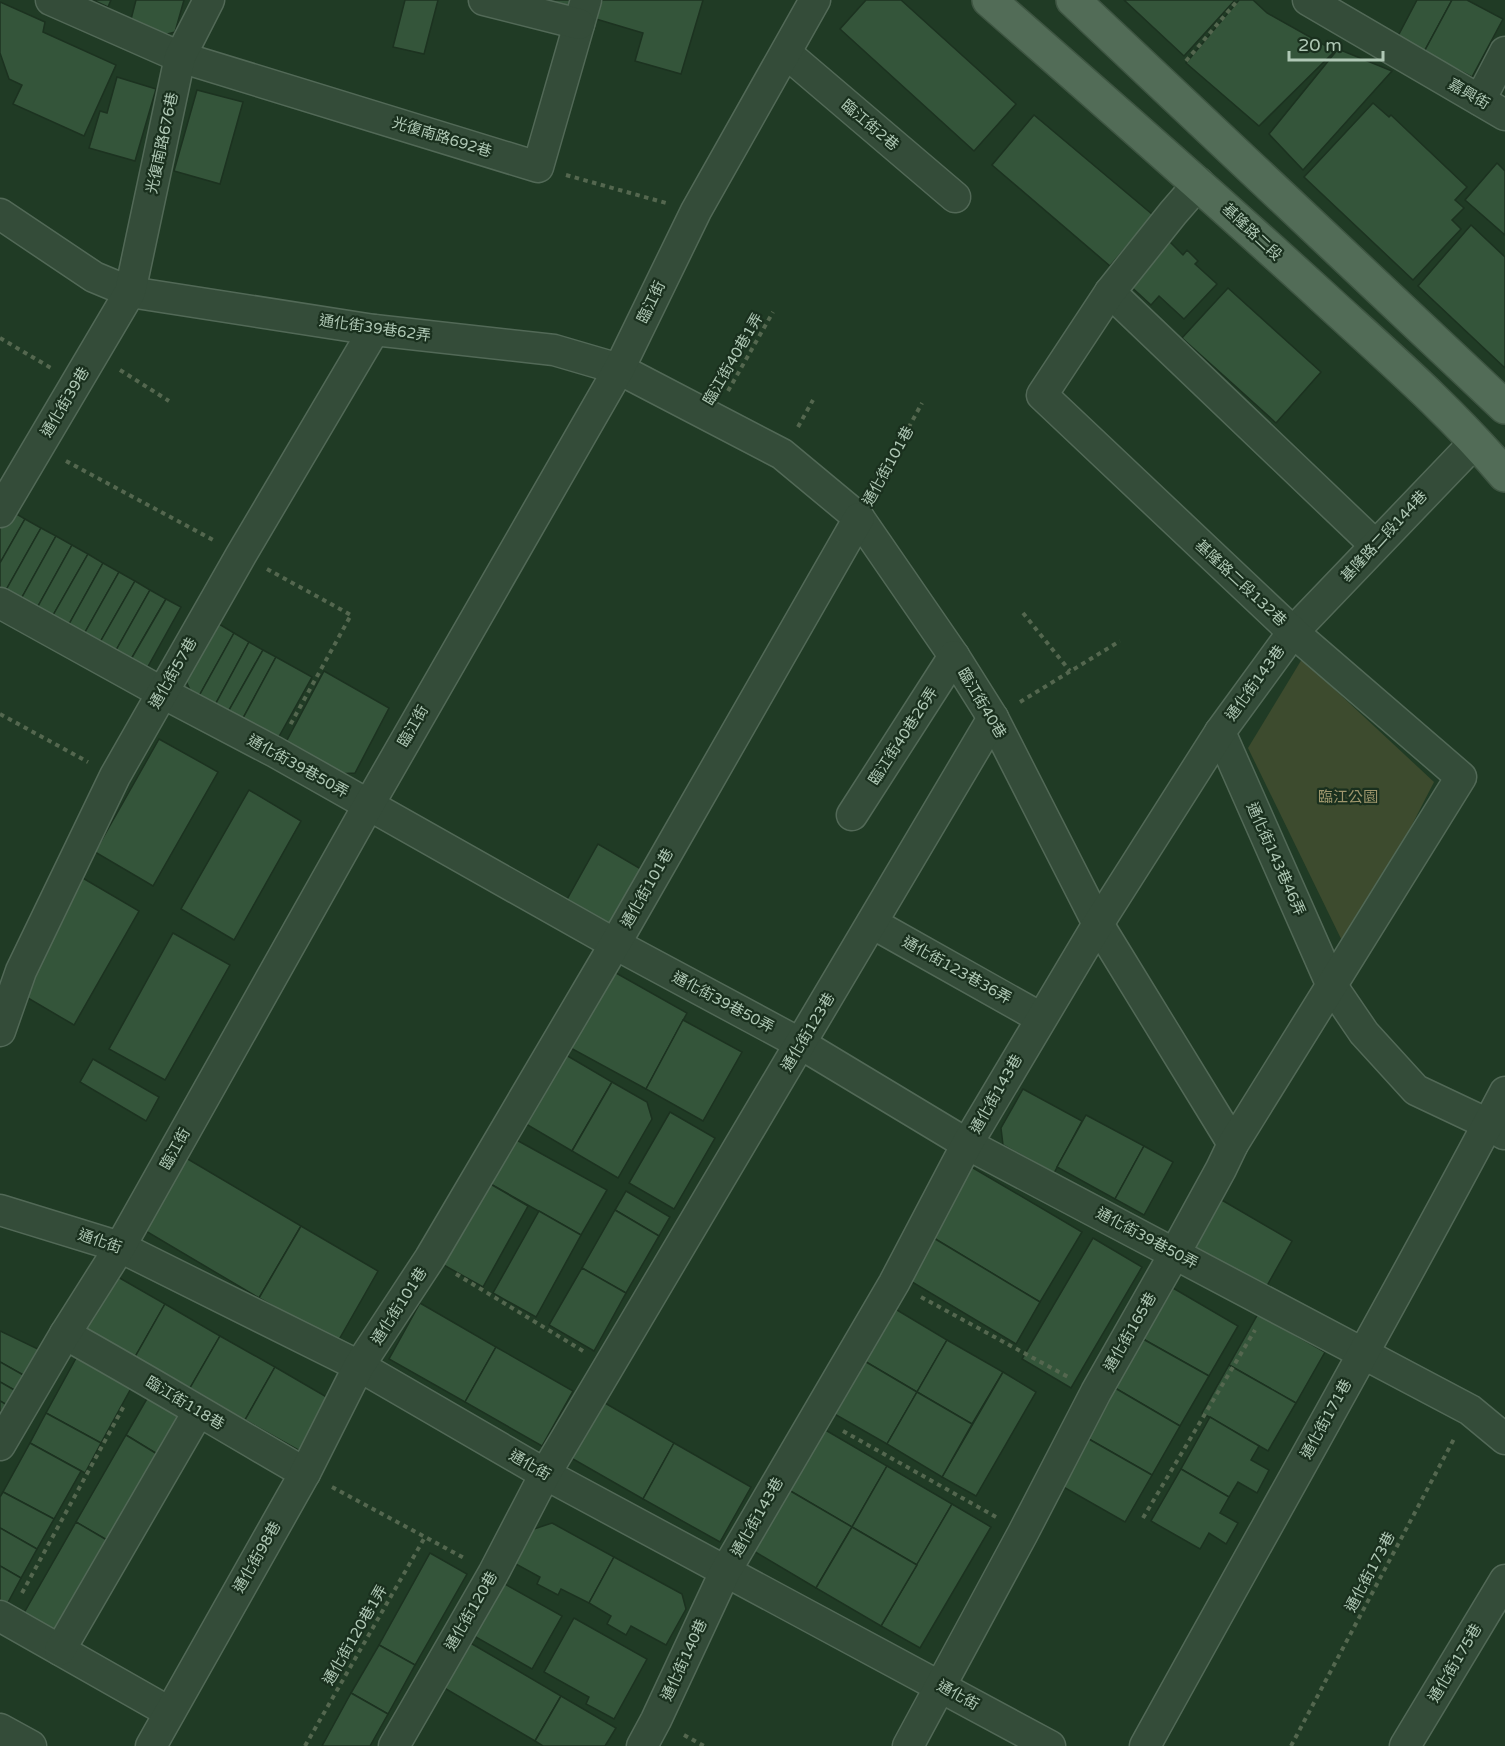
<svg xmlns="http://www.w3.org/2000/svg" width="1505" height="1746" viewBox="0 0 1505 1746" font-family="'Varela Round','Noto Sans TC',sans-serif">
<rect width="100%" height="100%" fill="#203b25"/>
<polygon fill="#3d4b2e" points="1302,659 1434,782 1347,951 1248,748"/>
<g fill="#34553a" stroke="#1c3220" stroke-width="1.5">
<polygon points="93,0 111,0 108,7"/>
<polygon points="136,0 184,0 175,32 153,38 128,31"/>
<polygon points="405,0 438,0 424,54 393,47"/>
<polygon points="536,0 576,0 573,10"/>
<polygon points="602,0 703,0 681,74 635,61 643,33 596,19"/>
<polygon points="866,0 901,0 1016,104 974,151 840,29"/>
<polygon points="1124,0 1235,0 1184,56"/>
<polygon points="1239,0 1253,0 1267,13 1335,51 1259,126 1186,63"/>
<polygon points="1417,0 1452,0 1424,52 1397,38"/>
<polygon points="1452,0 1467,0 1503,19 1472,77 1424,52"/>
<polygon points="0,2 45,22 43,32 116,65 84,136 13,104 22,85 9,79 0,53"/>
<polygon points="1338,49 1392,71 1303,170 1269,134"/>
<polygon points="117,77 156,89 135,161 89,148 100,111 107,113"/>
<polygon points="197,90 243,102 220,184 174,171"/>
<polygon points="1373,103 1389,117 1391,115 1467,187 1455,200 1464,208 1452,220 1461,229 1413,280 1304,177"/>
<polygon points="1034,115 1153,215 1110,266 992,165"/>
<polygon points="1497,163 1505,171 1505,235 1465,200"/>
<polygon points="1471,225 1505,257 1505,368 1418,286"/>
<polygon points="1166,238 1183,255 1187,250 1198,261 1195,264 1217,284 1184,319 1159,296 1151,305 1126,282"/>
<polygon points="1228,288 1321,372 1276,423 1182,338"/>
<polygon points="10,510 25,519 0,563 0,527"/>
<polygon points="25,519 41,528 6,590 0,587 0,563"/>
<polygon points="41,528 56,536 21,599 6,590"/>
<polygon points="56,536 72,545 37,608 21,599"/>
<polygon points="72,545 88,554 52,617 37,608"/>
<polygon points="88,554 103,563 68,626 52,617"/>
<polygon points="103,563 119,572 84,634 68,626"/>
<polygon points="119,572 135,581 99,644 84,634"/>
<polygon points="135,581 150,590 115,652 99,644"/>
<polygon points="150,590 166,599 130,661 115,652"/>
<polygon points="166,599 181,607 146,670 130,661"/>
<polygon points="219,624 234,633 199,696 190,690 186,681"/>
<polygon points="234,633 249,642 215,705 199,696"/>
<polygon points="249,642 263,650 228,712 215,705"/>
<polygon points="263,650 276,657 242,720 228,712"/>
<polygon points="276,657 312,677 277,740 242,720"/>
<polygon points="324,671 389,708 355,773 336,774 285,744"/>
<polygon points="159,739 218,772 153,886 95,852"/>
<polygon points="249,790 301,821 234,940 181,909"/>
<polygon points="598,844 646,872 614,930 565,903"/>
<polygon points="81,877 139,911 74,1025 16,991"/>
<polygon points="173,933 230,965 165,1080 109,1049"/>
<polygon points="609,969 687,1013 646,1089 567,1046"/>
<polygon points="683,1020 742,1052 703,1121 646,1089"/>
<polygon points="566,1055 612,1082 572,1151 526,1124"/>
<polygon points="93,1059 159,1097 146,1121 80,1082"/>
<polygon points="612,1082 647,1102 652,1119 618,1178 572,1151"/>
<polygon points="1023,1089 1082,1121 1054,1173 1003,1145 1001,1128"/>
<polygon points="670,1112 715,1138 674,1209 629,1183"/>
<polygon points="1086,1115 1144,1146 1115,1199 1057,1167"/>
<polygon points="513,1138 607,1190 581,1235 487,1182"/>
<polygon points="1144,1146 1173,1162 1144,1215 1115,1199"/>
<polygon points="181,1155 301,1226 259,1298 139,1227"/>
<polygon points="968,1165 1082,1232 1040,1302 927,1234"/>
<polygon points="487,1182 528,1206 483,1287 442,1264"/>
<polygon points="626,1191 670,1217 659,1236 615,1210"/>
<polygon points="1220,1199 1292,1241 1264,1291 1192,1249"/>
<polygon points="615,1210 659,1236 626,1293 582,1268"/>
<polygon points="539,1211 581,1235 536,1317 493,1293"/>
<polygon points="301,1226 378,1271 337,1343 259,1298"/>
<polygon points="927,1234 1040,1302 1016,1344 902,1276"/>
<polygon points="1093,1238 1142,1267 1071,1388 1022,1359"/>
<polygon points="582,1268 626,1293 594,1351 549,1325"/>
<polygon points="111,1273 165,1304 135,1357 80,1326"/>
<polygon points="1173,1288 1238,1326 1209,1376 1143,1339"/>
<polygon points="420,1303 496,1347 465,1402 389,1359"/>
<polygon points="165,1304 220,1336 190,1388 135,1357"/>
<polygon points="892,1307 947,1340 917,1392 861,1359"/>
<polygon points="1258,1314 1325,1352 1296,1403 1229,1365"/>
<polygon points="0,1331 40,1350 25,1376 0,1362"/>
<polygon points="220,1336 275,1367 245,1420 190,1388"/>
<polygon points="1143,1339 1209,1376 1180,1426 1115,1388"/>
<polygon points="947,1340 1003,1372 972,1424 917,1392"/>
<polygon points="496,1347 573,1391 542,1446 465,1402"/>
<polygon points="80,1351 135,1381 101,1443 46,1413"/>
<polygon points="861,1359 917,1392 887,1444 831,1412"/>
<polygon points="0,1362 25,1376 16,1391 0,1382"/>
<polygon points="1229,1365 1296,1403 1268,1451 1202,1413"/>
<polygon points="275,1367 330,1399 300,1451 245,1420"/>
<polygon points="1003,1372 1036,1392 976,1496 942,1477"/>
<polygon points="0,1382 16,1391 7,1405 0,1401"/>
<polygon points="1115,1388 1180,1426 1152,1475 1087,1438"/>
<polygon points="152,1390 188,1411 162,1457 126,1435"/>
<polygon points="917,1392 972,1424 942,1477 887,1444"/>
<polygon points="598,1399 674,1443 643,1499 566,1455"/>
<polygon points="0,1401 7,1405 0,1417"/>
<polygon points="46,1413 101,1443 85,1473 30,1443"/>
<polygon points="1210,1417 1259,1446 1251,1460 1269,1470 1257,1493 1238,1482 1229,1497 1181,1469"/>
<polygon points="822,1428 887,1466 852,1527 787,1489"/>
<polygon points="126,1435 162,1457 112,1543 76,1522"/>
<polygon points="1087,1438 1152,1475 1125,1522 1060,1485"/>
<polygon points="30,1443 81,1471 54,1519 3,1492"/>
<polygon points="674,1443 751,1487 720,1542 643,1499"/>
<polygon points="887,1466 952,1504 917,1565 852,1527"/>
<polygon points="1181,1469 1229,1497 1220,1513 1238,1523 1226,1544 1209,1533 1200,1549 1151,1521"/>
<polygon points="787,1489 852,1527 816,1588 752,1550"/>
<polygon points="3,1492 54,1519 37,1549 0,1528 0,1497"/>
<polygon points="952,1504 991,1527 920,1648 881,1626"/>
<polygon points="76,1522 112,1543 60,1634 24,1613"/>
<polygon points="552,1523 614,1557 589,1603 561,1589 558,1595 537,1584 540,1577 514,1563 531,1530"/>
<polygon points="852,1527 917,1565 881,1626 816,1588"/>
<polygon points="0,1528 37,1549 21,1578 0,1566"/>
<polygon points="430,1553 467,1574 415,1665 379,1645"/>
<polygon points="614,1557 682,1594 686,1609 666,1645 631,1626 626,1635 607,1624 611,1616 589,1603"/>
<polygon points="0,1566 21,1578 5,1608 0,1605"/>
<polygon points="503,1583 562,1616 532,1669 474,1636"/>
<polygon points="574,1618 647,1659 614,1719 586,1704 589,1697 544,1672"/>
<polygon points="467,1641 561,1696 535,1741 441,1686"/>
<polygon points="379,1645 415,1665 388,1714 351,1693"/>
<polygon points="351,1693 388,1714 370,1746 322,1746"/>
<polygon points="561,1696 616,1728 605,1746 543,1746 535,1741"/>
</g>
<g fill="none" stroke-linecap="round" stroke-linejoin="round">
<g stroke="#526957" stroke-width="33">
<g id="minor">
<polyline points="51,0 180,57 538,167 586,0"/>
<polyline points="484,0 579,24"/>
<polyline points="1308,0 1505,115"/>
<polyline points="786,53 955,197"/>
<polyline points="1480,100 1505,52"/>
<polyline points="0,214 94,277 130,292 374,330 554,350 619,369 782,454 859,518 954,656 993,718 1098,924 1233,1144"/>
<polyline points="1110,292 1375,545"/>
<polyline points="0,512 130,292 180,57 209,0"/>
<polyline points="0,603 161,692 275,752 615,944 801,1044 967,1144 1470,1410 1505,1439"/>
<polyline points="1220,732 1332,986 1364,1033 1416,1090 1488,1124 1504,1134"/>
<polyline points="852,815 954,656"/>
<polyline points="872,923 1041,1018"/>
<polyline points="0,1031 21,971 115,776 241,555 374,330"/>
<polyline points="0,1210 120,1247 359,1366 545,1474 1050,1746"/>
<path d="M65,1334C146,1379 225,1427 305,1473"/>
<polyline points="0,1445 65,1334 120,1247 368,806 619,369 696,211 815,0"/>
<polyline points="0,1616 169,1712"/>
<polyline points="60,1650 198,1412"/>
<polyline points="0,1729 31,1746"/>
<polyline points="151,1746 305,1473 359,1366 430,1258 615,944 859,518"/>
<polyline points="394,1746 493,1574 545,1474 993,718"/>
<polyline points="642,1746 656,1720 725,1572 894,1283 967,1144 1098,924 1220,732 1293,632 1476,441"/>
<polyline points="908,1746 1023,1533 1096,1392 1175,1253 1221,1169 1233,1144 1461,777 1293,632 1042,395 1110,292 1173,213 1199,183"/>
<path d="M1145,1746C1265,1528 1389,1312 1505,1092"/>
<polyline points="1405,1746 1505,1580"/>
</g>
</g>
<g stroke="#3e5542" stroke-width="36">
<g id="major">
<path d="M989,0C1101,98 1213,196 1323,297C1385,354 1450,410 1505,475"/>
<polyline points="1073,0 1505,407"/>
</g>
</g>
<g stroke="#54674f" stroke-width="4" stroke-dasharray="4.5 4.5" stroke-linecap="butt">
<polyline points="1186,61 1238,0"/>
<polyline points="566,175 666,203"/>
<polyline points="0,338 51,368"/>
<polyline points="120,370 169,401"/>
<polyline points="728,391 773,312"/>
<polyline points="798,427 813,400"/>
<polyline points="66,461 215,541"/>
<polyline points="874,491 922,403"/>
<polyline points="267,569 351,615 289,727"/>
<polyline points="1023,613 1070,671"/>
<polyline points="1020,702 1120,641"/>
<polyline points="0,714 88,762"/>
<polyline points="456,1274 583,1351"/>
<polyline points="921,1297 1070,1378"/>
<polyline points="843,1431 996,1517"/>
<polyline points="332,1487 466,1559"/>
<polyline points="1143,1518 1255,1330"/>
<polyline points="22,1593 125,1404"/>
<polyline points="684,1735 704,1746"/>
<polyline points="305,1746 425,1537"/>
<polyline points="1291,1746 1455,1437"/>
</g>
<use href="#minor" stroke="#344c39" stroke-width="30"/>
<use href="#major" stroke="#526c57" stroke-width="33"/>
</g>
<g text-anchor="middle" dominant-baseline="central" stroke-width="4.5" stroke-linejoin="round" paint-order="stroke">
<g font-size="15" fill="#afc8b5" stroke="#1a301e">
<text transform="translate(1469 94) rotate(30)">嘉興街</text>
<text transform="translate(870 125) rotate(40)">臨江街2巷</text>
<text transform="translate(442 137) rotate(17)">光復南路692巷</text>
<text transform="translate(162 143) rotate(-78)">光復南路676巷</text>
<text transform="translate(1252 232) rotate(43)">基隆路二段</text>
<text transform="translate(651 302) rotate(-64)">臨江街</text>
<text transform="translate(375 328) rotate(8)">通化街39巷62弄</text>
<text transform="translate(733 359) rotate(-60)">臨江街40巷1弄</text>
<text transform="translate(65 402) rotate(-59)">通化街39巷</text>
<text transform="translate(888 466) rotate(-61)">通化街101巷</text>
<text transform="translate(1384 536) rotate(-47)">基隆路二段144巷</text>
<text transform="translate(1241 583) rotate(43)">基隆路二段132巷</text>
<text transform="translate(173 673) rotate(-60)">通化街57巷</text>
<text transform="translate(1255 683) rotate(-54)">通化街143巷</text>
<text transform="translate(982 703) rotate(59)">臨江街40巷</text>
<text transform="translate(413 726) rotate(-60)">臨江街</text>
<text transform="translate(903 736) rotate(-57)">臨江街40巷26弄</text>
<text transform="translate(298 766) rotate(29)">通化街39巷50弄</text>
<text transform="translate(1276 859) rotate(66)">通化街143巷46弄</text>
<text transform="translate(647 888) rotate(-60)">通化街101巷</text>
<text transform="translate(957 970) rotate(29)">通化街123巷36弄</text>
<text transform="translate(723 1002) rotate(28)">通化街39巷50弄</text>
<text transform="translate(808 1032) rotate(-59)">通化街123巷</text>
<text transform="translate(996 1094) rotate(-60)">通化街143巷</text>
<text transform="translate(175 1149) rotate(-61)">臨江街</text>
<text transform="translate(1147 1238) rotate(28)">通化街39巷50弄</text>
<text transform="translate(100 1241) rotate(19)">通化街</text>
<text transform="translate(399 1306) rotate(-57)">通化街101巷</text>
<text transform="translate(1130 1332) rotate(-60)">通化街165巷</text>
<text transform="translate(185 1403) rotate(31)">臨江街118巷</text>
<text transform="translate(1326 1419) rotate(-61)">通化街171巷</text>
<text transform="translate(530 1465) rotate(30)">通化街</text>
<text transform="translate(757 1517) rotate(-60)">通化街143巷</text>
<text transform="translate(257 1557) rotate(-60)">通化街98巷</text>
<text transform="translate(1370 1572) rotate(-62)">通化街173巷</text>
<text transform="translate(471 1611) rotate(-60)">通化街120巷</text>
<text transform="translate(355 1635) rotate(-60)">通化街120巷1弄</text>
<text transform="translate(684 1660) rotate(-65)">通化街140巷</text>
<text transform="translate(1455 1663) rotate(-59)">通化街175巷</text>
<text transform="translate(958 1695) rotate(29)">通化街</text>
</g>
<g font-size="15" fill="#9f976d" stroke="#1a301e">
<text x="1348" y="797">臨江公園</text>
</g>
</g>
<path d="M1289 51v9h94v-9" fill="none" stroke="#afc8b5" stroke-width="3"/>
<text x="1298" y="51" font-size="18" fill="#afc8b5" stroke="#1a301e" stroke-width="4.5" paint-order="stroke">20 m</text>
</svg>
